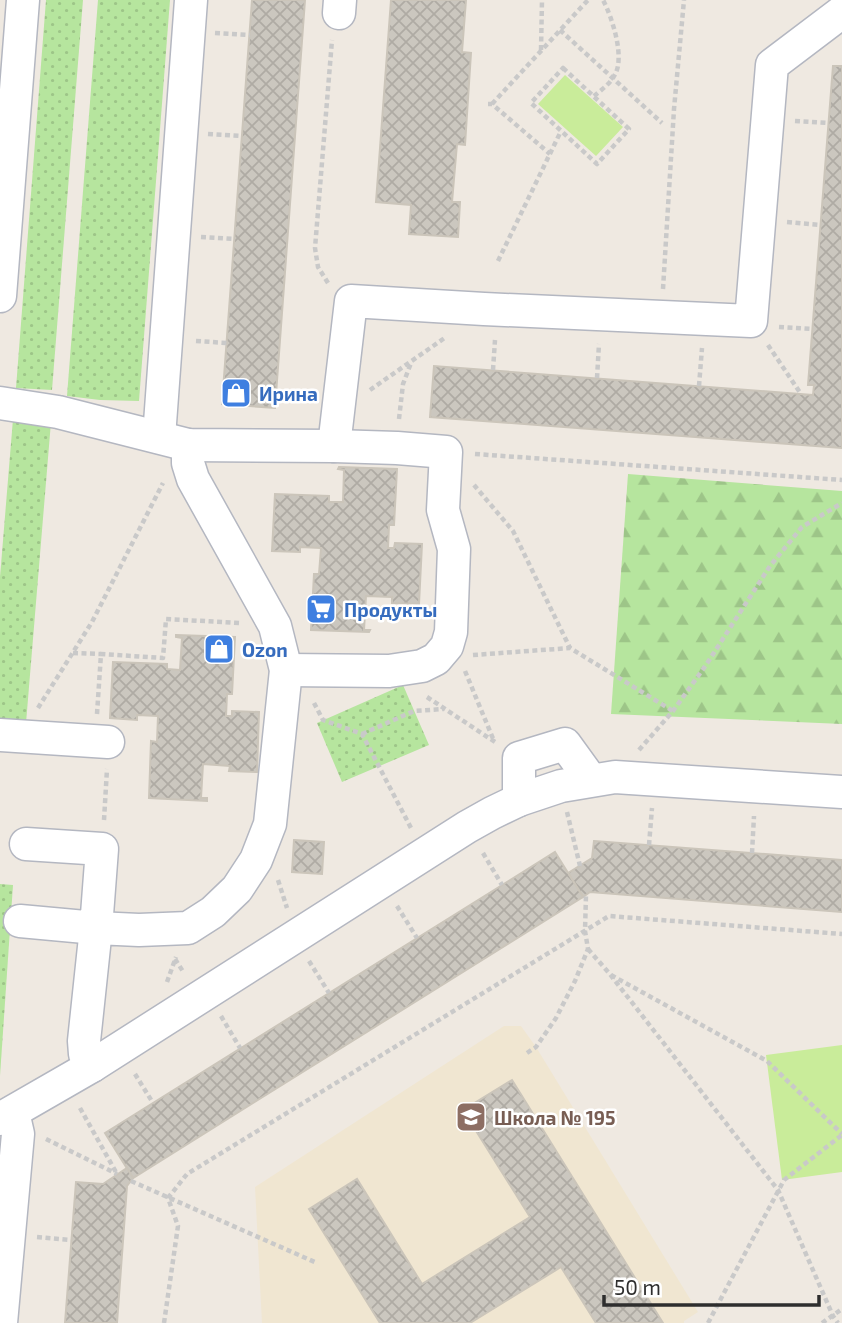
<svg xmlns="http://www.w3.org/2000/svg" width="842" height="1323" viewBox="0 0 842 1323" font-family="'Exo 2',sans-serif">
<defs>
<pattern id="grass-dots" width="8" height="8" patternUnits="userSpaceOnUse" patternTransform="scale(1.75)"><rect width="8" height="8" fill="#b6e59e"/><path d="M2 2h.1M6 6h.1" fill="none" stroke="#9dc588" stroke-width="1.8" stroke-linecap="round"/></pattern>
<pattern id="forest-firs" width="22" height="20" patternUnits="userSpaceOnUse" patternTransform="scale(1.75)"><rect width="22" height="20" fill="#b6e59e"/><path d="M5 1l3.5 6h-7zM16 11l3.5 6h-7z" fill="#9dc588"/></pattern>
<pattern id="building-cross-hatch" width="8" height="8" patternUnits="userSpaceOnUse" patternTransform="scale(1.75)"><rect width="8" height="8" fill="#cbc7bf"/><path d="M0 0l8 8M0 8l8-8" fill="none" stroke="#afaba4"/></pattern>
</defs>
<rect width="100%" height="100%" fill="#efe9e1"/>
<polygon fill="#f0e6d1" points="504,1026 521,1026 536,1047 698,1312 684,1321 684,1323 262,1323 255,1187"/>
<g fill="url(#grass-dots)">
<polygon points="46,0 83,0 52,390 16,388"/>
<polygon points="98,0 170,0 139,401 100,400 67,396"/>
<polygon points="13,419 51,422 26,723 0,721 0,577"/>
<polygon points="403,685 429,745 342,782 317,723"/>
<polygon points="0,884 13,885 0,1076"/>
</g>
<polygon fill="url(#forest-firs)" points="628,474 842,491 842,724 611,714"/>
<g fill="#c9ec9a">
<polygon points="565,75 623,127 596,156 538,104"/>
<polygon points="842,1045 842,1172 782,1180 766,1055"/>
</g>
<g fill="url(#building-cross-hatch)" stroke="#cbc5ba" stroke-width="2">
<polygon points="252,0 305,0 275,408 222,404"/>
<polygon points="391,0 466,0 462,52 471,53 465,145 457,144 452,202 460,202 458,237 409,234 411,205 376,202"/>
<polygon points="833,66 842,66 842,448 430,417 434,366 813,395 814,385 808,385"/>
<polygon points="339,467 397,469 394,525 389,525 388,548 394,548 395,543 422,544 419,604 392,603 392,597 366,596 364,630 370,630 369,632 311,630 314,574 319,574 321,548 300,547 300,552 272,551 275,494 329,496 329,502 343,502 344,470 338,469"/>
<polygon points="176,635 235,637 232,694 227,694 226,716 232,716 232,711 259,712 257,772 229,771 230,766 203,764 201,798 207,798 207,801 149,798 151,741 157,742 158,716 137,715 137,720 110,718 113,662 167,664 167,669 180,670 182,638 176,637"/>
<polygon points="294,840 324,842 322,874 292,872"/>
<polygon points="594,841 842,860 842,912 590,892 583,897 568,873 592,858"/>
<polygon points="555,852 583,897 133,1178 105,1133"/>
<polygon points="512,1080 663,1323 596,1323 561,1267 470,1323 380,1323 309,1209 357,1179 422,1284 530,1217 463,1110"/>
<polygon points="127,1168 133,1178 127,1186 117,1323 65,1323 76,1182 103,1184"/>
</g>
<g fill="none" stroke-linecap="round" stroke-linejoin="round">
<g stroke="#b4b7c1" stroke-width="35">
<g id="minor">
<polyline points="339,13 340,0"/>
<polyline points="0,296 23,0"/>
<polyline points="0,403 58,412 188,445 334,446 397,448 446,452 443,510 454,549 451,632 447,646 436,659 422,666 389,671 286,670"/>
<polyline points="159,437 191,0"/>
<polyline points="334,446 351,301 484,309 751,321 772,65 842,12"/>
<polyline points="0,735 108,742"/>
<polyline points="519,800 519,758 565,744 591,780"/>
<polyline points="20,921 96,928 102,849 26,844"/>
<polyline points="92,1066 85,1054 84,1041 96,928 139,930 188,928 213,912 237,889 256,860 270,824 286,670 275,626 193,479 188,463 188,445"/>
<polyline points="0,1119 92,1066 467,827 492,813 519,800 561,786 615,777 842,792"/>
<polyline points="1,1323 18,1134 13,1112"/>
</g>
</g>
<g stroke="#c9c9c9" stroke-width="4.5" stroke-dasharray="5 3.5" stroke-linecap="butt">
<polyline points="560,30 662,123"/>
<polyline points="215,33 250,35"/>
<polyline points="541,50 542,0"/>
<polygon points="563,68 629,129 597,164 531,103"/>
<path d="M594,96C601,90 610,84 614,76C626,59 612,17 603,0"/>
<polyline points="488,104 492,104 550,154"/>
<polyline points="492,104 588,0"/>
<polyline points="795,121 829,123"/>
<polyline points="208,134 242,136"/>
<polyline points="787,222 821,225"/>
<polyline points="201,237 235,239"/>
<polyline points="498,261 561,131"/>
<polyline points="328,283 318,267 315,248 332,40"/>
<polyline points="663,289 674,109 684,0"/>
<polyline points="779,327 813,329"/>
<polyline points="196,341 227,343"/>
<polyline points="768,345 801,394"/>
<polyline points="493,370 495,340"/>
<polyline points="597,378 599,344"/>
<polyline points="699,386 702,348"/>
<polyline points="370,390 446,337"/>
<polyline points="399,419 403,384 411,363"/>
<polyline points="475,454 842,480"/>
<polyline points="474,485 513,531 570,648"/>
<polyline points="73,653 101,654"/>
<polyline points="473,655 570,648 673,711"/>
<polyline points="465,671 494,741"/>
<polyline points="427,697 495,742"/>
<polyline points="314,703 323,720 362,734 411,828"/>
<polyline points="38,708 92,622 163,483"/>
<polyline points="97,714 101,654 163,658 166,619 240,623"/>
<polyline points="362,734 414,711 444,709"/>
<polyline points="639,750 673,711 706,665 770,566 802,527 842,503"/>
<polyline points="567,812 580,866"/>
<polyline points="104,820 107,769"/>
<polyline points="649,845 652,808"/>
<polyline points="483,853 502,885"/>
<polyline points="752,853 754,816"/>
<polyline points="278,880 287,908"/>
<polyline points="397,906 417,938"/>
<polyline points="588,949 609,973 778,1190 833,1316 838,1323"/>
<polyline points="175,959 184,973"/>
<polyline points="309,961 329,993"/>
<polyline points="611,975 767,1061 842,1134"/>
<polyline points="167,982 176,957"/>
<polyline points="221,1016 240,1048"/>
<polyline points="527,1053 536,1047 556,1018 575,981 588,949 585,931 586,895"/>
<polyline points="135,1074 153,1103"/>
<polyline points="80,1108 117,1174"/>
<polyline points="46,1139 117,1174"/>
<polyline points="131,1181 317,1263"/>
<polyline points="37,1237 71,1240"/>
<polyline points="164,1323 178,1226 168,1198 187,1174 609,916 842,934"/>
<polyline points="708,1323 784,1180 842,1135"/>
<polyline points="822,1323 842,1309"/>
</g>
<use href="#minor" stroke="#fff" stroke-width="32"/>
</g>
<defs>
<g id="shop-square" transform="scale(1.575)"><rect x="-9" y="-9" width="18" height="18" rx="4" fill="#3f7fe0" stroke="#fff"/><path d="M-5-2.5h2.3a2.7 3.5 0 0 1 5.4 0H5L5.5 6h-11ZM-1.5-2.5h3a1.5 2.3 0 0 0-3 0Z" fill="#fff"/></g>
<g id="supermarket-square" transform="scale(1.575)"><rect x="-9" y="-9" width="18" height="18" rx="4" fill="#3f7fe0" stroke="#fff"/><path d="M-6-5.5h2.5l.6 2H6L4.5 2H-2.5L-4.4-4H-6ZM-1.5 3.2a1.3 1.3 0 1 0 .1 0ZM3 3.2a1.3 1.3 0 1 0 .1 0Z" fill="#fff"/></g>
<g id="school-square" transform="scale(1.575)"><rect x="-9" y="-9" width="18" height="18" rx="4" fill="#8d6e63" stroke="#fff"/><path d="M0-5L7-2L0 1L-7-2ZM-4 1L0 2.5L4 1V4Q0 6-4 4Z" fill="#fff"/></g>
</defs>
<g fill-rule="evenodd">
<use href="#shop-square" x="236" y="393"/>
<use href="#supermarket-square" x="321" y="609"/>
<use href="#shop-square" x="219" y="649"/>
<use href="#school-square" x="471" y="1117"/>
</g>
<g text-anchor="middle" dominant-baseline="central" stroke-width="5" stroke-linejoin="round" paint-order="stroke">
<g font-size="19" font-weight="bold" fill="#366cbe" stroke="#fff" text-anchor="start">
<text x="259" y="393">Ирина</text>
<text x="344" y="609">Продукты</text>
<text x="242" y="649">Ozon</text>
</g>
<g font-size="19" font-weight="bold" fill="#785e54" stroke="#fff" text-anchor="start">
<text x="494" y="1117">Школа № 195</text>
</g>
</g>
<path d="M604 1295v10h215v-10" fill="none" stroke="#2e2e2e" stroke-width="3.5"/>
<text x="614" y="1295" font-size="21" fill="#2e2e2e" stroke="#ffffff" stroke-width="5" paint-order="stroke">50 m</text>
</svg>
